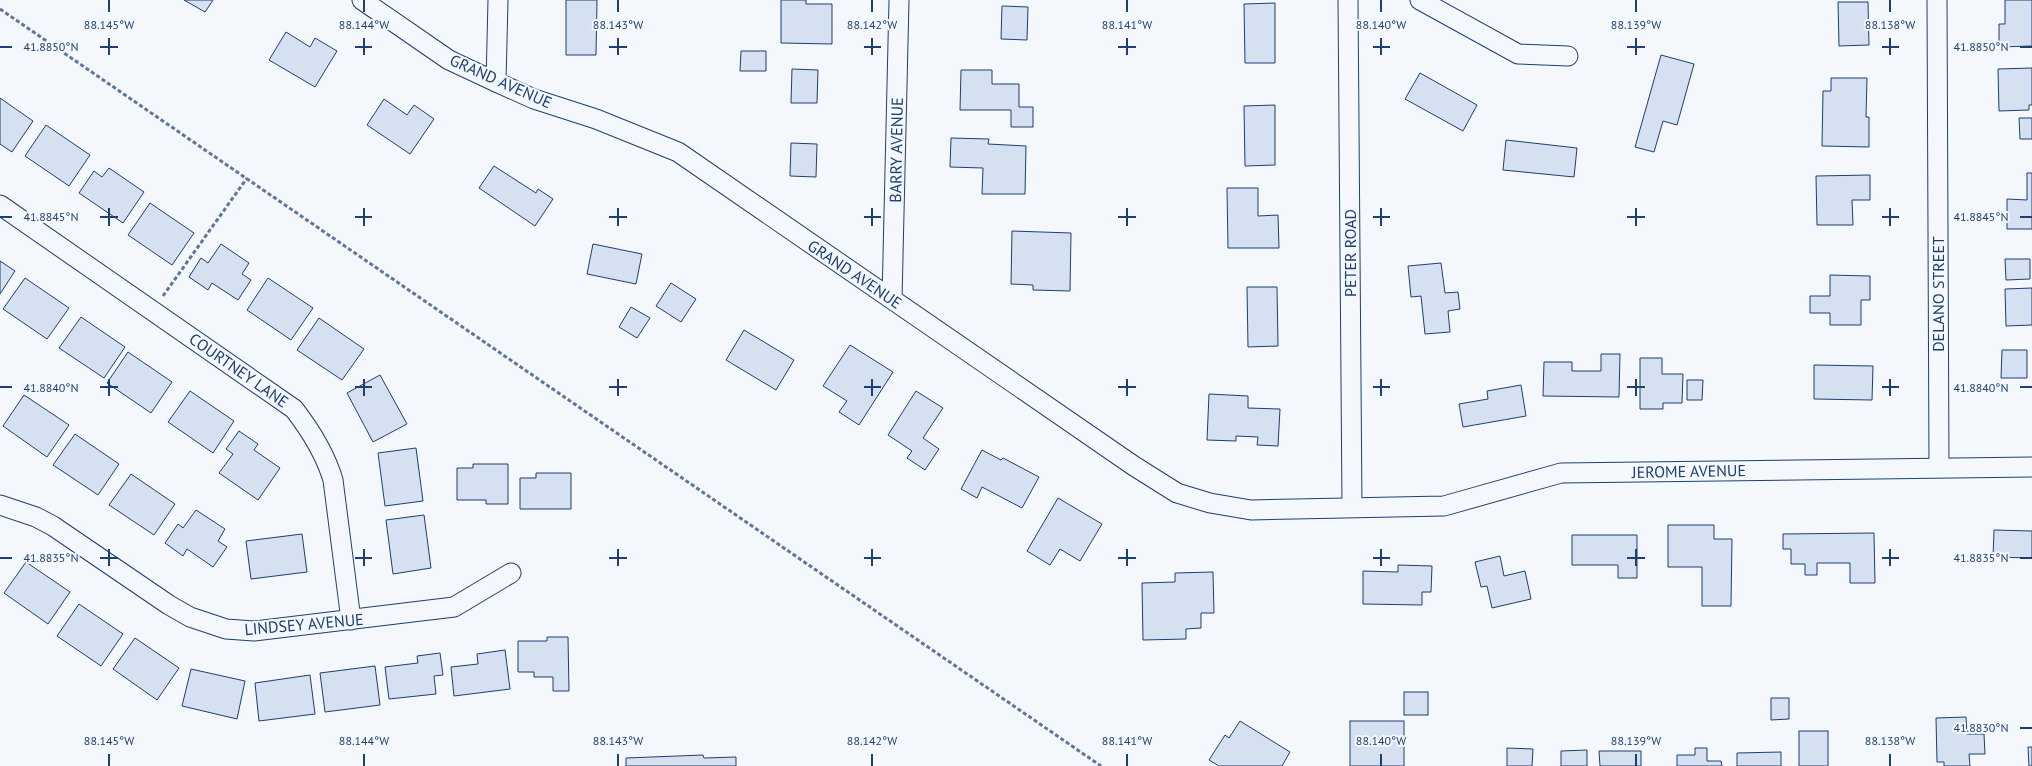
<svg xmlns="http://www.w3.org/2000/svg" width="2032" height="766" viewBox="0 0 2032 766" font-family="'PT Sans',sans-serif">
<rect width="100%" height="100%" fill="#f4f7fb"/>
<g fill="#d5e0f0" stroke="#1d3f73">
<polygon points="184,0 213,0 205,12"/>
<polygon points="566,0 597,0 596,55 566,55"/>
<polygon points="781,0 806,0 806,4 832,4 832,44 781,43"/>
<polygon points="2005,0 2032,0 2032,46 1999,47 1999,24 2005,24"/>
<polygon points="1838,2 1868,2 1869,45 1839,46"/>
<polygon points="1275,3 1275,63 1245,63 1244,4"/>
<polygon points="1002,6 1028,7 1027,40 1001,39"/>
<polygon points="286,32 310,47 315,38 337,51 315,87 269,60"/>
<polygon points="741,51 766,51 766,71 740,71"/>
<polygon points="1661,55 1694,64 1677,125 1663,121 1654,152 1635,147"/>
<polygon points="2032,68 2032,105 2029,105 2029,110 1999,111 1998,69"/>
<polygon points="792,69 818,70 817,103 791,103"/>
<polygon points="961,70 992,70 992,84 1019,84 1019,107 1033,107 1033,127 1011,127 1011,110 960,110"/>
<polygon points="1420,73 1477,105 1463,131 1405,99"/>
<polygon points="1831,78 1867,78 1866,117 1869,117 1869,147 1822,146 1823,91 1831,91"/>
<polygon points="0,98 33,121 12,152 0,144"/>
<polygon points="384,99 407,115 414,105 434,119 410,154 367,125"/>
<polygon points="1275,105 1275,165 1245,166 1244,106"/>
<polygon points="2019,118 2032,118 2032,139 2020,139"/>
<polygon points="46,125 90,155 69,186 25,156"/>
<polygon points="951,138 989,139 988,144 1026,146 1025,194 982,194 983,168 950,167"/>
<polygon points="1506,140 1577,148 1574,177 1503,170"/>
<polygon points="791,143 817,144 816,177 790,176"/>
<polygon points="494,166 536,193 538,189 553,199 535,226 479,188"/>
<polygon points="109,168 144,192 123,223 79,193 94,171 102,177"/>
<polygon points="2027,173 2032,173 2032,229 2007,229 2007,199 2027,200"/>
<polygon points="1870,175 1870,200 1852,200 1853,225 1817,225 1816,176"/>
<polygon points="1227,188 1258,188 1258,216 1278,215 1279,248 1228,248"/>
<polygon points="150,203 194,233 172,265 128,235"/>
<polygon points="1012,231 1071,233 1070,291 1033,290 1033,285 1011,284"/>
<polygon points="221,244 249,263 242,274 251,280 238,300 212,283 208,290 189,277 201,258 208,263"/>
<polygon points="593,244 642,254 636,284 587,274"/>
<polygon points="2005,259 2030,259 2030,279 2006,280"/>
<polygon points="0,261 15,271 0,294"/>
<polygon points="1441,263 1445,293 1458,292 1460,309 1448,311 1450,332 1425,334 1421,296 1411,297 1408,266"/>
<polygon points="1830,275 1870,276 1870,300 1861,300 1861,325 1830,325 1830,313 1810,313 1810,296 1830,296"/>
<polygon points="25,278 69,308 47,339 3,309"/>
<polygon points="268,278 313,308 291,340 247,310"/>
<polygon points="671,283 696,299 681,322 656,306"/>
<polygon points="1247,287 1277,287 1278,346 1248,347"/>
<polygon points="2032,288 2032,325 2006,326 2005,289"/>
<polygon points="631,307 650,318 637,338 619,327"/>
<polygon points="81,317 125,347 104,378 59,348"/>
<polygon points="319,318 364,349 342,380 297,350"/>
<polygon points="744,330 794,360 776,390 726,360"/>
<polygon points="850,345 893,372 859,425 839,412 847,401 823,386"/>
<polygon points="2002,350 2027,350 2027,378 2001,378"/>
<polygon points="128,352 172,382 151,413 107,383"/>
<polygon points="1601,354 1620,354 1619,397 1543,396 1544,362 1572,362 1572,371 1601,371"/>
<polygon points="1640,358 1662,358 1662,374 1683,374 1682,403 1663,403 1663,409 1640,409"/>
<polygon points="1814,365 1873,366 1872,400 1814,399"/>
<polygon points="380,375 407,424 373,442 347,393"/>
<polygon points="1687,380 1703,380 1702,400 1687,400"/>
<polygon points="1521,385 1526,416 1463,427 1459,404 1488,399 1487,391"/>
<polygon points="190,391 234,421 213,453 168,422"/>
<polygon points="916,391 943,408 923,438 939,449 925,470 907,458 912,451 888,435"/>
<polygon points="1209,394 1248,396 1248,408 1280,409 1278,446 1257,445 1258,437 1236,436 1236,441 1207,440"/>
<polygon points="24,395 69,425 47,457 3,426"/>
<polygon points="239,431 258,444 254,450 280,468 258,500 219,473 233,454 226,449"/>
<polygon points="75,434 119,464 98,495 53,465"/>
<polygon points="416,448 423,501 385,506 378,453"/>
<polygon points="982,450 1001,460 1003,458 1039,477 1022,508 982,487 977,498 961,489"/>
<polygon points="473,464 508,464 508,504 486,504 486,500 457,500 457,468 473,468"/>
<polygon points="536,473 571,473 571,509 520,509 520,478 536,478"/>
<polygon points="131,474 175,504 154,535 109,505"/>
<polygon points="1058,498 1102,524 1080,561 1060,549 1050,565 1027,551"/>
<polygon points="196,510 225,529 218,541 227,547 213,567 187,549 183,556 165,543 178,524 183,528"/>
<polygon points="424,515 431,568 393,574 386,520"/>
<polygon points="1668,525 1714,525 1714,539 1732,539 1731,606 1702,606 1702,567 1668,567"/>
<polygon points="1994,530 2032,531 2032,558 1993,557"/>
<polygon points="1874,533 1875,583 1850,583 1850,563 1817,563 1817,575 1805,575 1805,564 1791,564 1791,549 1783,549 1783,534"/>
<polygon points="302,534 307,572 251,579 246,541"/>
<polygon points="1572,535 1637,535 1637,578 1618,578 1618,565 1572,565"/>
<polygon points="1500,556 1504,576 1525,571 1531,599 1492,608 1487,586 1481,587 1475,562"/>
<polygon points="26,562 70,592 48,624 4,593"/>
<polygon points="1398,565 1432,566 1431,592 1422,592 1422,605 1363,604 1363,571 1398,572"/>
<polygon points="1213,572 1214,613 1201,613 1201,628 1186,629 1186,639 1143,640 1142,583 1175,582 1175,573"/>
<polygon points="79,604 123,634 101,666 57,636"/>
<polygon points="547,637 568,637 569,691 553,691 553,677 534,677 534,672 518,672 518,641 547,641"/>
<polygon points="135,638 179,668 157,700 113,669"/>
<polygon points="505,650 510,689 454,696 451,667 478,664 477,654"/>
<polygon points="440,653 443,675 434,676 436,694 389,699 385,667 418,663 417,656"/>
<polygon points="375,666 380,705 325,712 320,673"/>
<polygon points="191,669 245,681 237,719 182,706"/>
<polygon points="310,675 315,714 259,721 255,683"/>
<rect x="1404" y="692" width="24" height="23"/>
<polygon points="1771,698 1789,698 1789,719 1771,720"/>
<polygon points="1966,717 1967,734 1984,734 1985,754 1969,754 1970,766 1944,766 1944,762 1937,762 1936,718"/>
<polygon points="1240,721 1290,752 1282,766 1219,766 1209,760 1225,735 1229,738"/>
<rect x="1350" y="721" width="54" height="45"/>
<rect x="1799" y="731" width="29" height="35"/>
<polygon points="2028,747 2032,747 2032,766 2029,766"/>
<polygon points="1507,748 1533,749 1532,766 1507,766"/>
<polygon points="1695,748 1707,748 1707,761 1721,761 1722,766 1677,766 1677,755 1695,755"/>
<polygon points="1587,750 1587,766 1561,766 1561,751"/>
<polygon points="1599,751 1641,751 1641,766 1600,766"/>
<polygon points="1781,752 1781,766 1737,766 1737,753"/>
<polygon points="703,755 704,758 736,757 736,766 626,766 626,758"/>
</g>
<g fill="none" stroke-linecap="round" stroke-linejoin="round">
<g stroke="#1d3f73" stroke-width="21">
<g id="minor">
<polyline points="362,0 449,60 496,82 534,99 596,119 678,152 1134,466 1177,493 1210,503 1251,510 1444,506 1561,473 2032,467"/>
<polyline points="1348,0 1352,507"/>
<polyline points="1420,0 1518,54 1568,56"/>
<polyline points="1937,0 1939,467"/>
<polyline points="496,82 498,0"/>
<path d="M0,205L294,409C311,431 325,453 333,480L351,620"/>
<polyline points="892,299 899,0"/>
<polyline points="0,505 36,517 53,526 169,605 190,617 226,629 254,631 454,607 511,573"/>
</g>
</g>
<g stroke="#5e769c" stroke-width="3" stroke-dasharray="4 2.5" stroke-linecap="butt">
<polyline points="0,9 1101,766"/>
<polyline points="163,296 247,178"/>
</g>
<use href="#minor" stroke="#f4f7fb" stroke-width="19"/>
</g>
<path fill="none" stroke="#1d3f73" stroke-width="2" d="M109,0V12M364,0V12M618,0V12M872,0V12M1127,0V12M1381,0V12M1636,0V12M1890,0V12M109,38V55M364,38V55M618,38V55M872,38V55M1127,38V55M1381,38V55M1636,38V55M1890,38V55M0,47H12M100,47H118M355,47H372M609,47H627M864,47H881M1118,47H1136M1373,47H1390M1627,47H1645M1882,47H1899M2020,47H2032M109,208V226M364,208V226M618,208V226M872,208V226M1127,208V226M1381,208V226M1636,208V226M1890,208V226M0,217H12M100,217H118M355,217H372M609,217H627M864,217H881M1118,217H1136M1373,217H1390M1627,217H1645M1882,217H1899M2020,217H2032M109,379V396M364,379V396M618,379V396M872,379V396M1127,379V396M1381,379V396M1636,379V396M1890,379V396M0,387H12M100,387H118M355,387H372M609,387H627M864,387H881M1118,387H1136M1373,387H1390M1627,387H1645M1882,387H1899M2020,387H2032M109,549V566M364,549V566M618,549V566M872,549V566M1127,549V566M1381,549V566M1636,549V566M1890,549V566M0,558H12M100,558H118M355,558H372M609,558H627M864,558H881M1118,558H1136M1373,558H1390M1627,558H1645M1882,558H1899M2020,558H2032M2020,728H2032M109,754V766M364,754V766M618,754V766M872,754V766M1127,754V766M1381,754V766M1636,754V766M1890,754V766"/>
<g text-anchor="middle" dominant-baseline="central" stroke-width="4" stroke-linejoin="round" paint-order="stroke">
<g font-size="16" fill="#1d3f73" stroke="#f4f7fb">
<text transform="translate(501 81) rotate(24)">GRAND AVENUE</text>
<text transform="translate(896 150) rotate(-89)">BARRY AVENUE</text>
<text transform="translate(1350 253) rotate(-90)">PETER ROAD</text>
<text transform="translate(855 274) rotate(34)">GRAND AVENUE</text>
<text transform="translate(1938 294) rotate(-90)">DELANO STREET</text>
<text transform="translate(239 370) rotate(35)">COURTNEY LANE</text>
<text transform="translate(1689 471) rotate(-1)">JEROME AVENUE</text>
<text transform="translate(304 624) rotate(-5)">LINDSEY AVENUE</text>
</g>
</g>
<g font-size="12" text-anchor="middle" fill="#1d3f73" stroke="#f4f7fb" stroke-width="4" stroke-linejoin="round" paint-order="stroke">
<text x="109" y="29">88.145°W</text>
<text x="364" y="29">88.144°W</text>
<text x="618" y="29">88.143°W</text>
<text x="872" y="29">88.142°W</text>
<text x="1127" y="29">88.141°W</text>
<text x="1381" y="29">88.140°W</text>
<text x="1636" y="29">88.139°W</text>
<text x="1890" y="29">88.138°W</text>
<text x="51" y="51">41.8850°N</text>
<text x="1981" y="51">41.8850°N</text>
<text x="51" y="221">41.8845°N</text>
<text x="1981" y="221">41.8845°N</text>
<text x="51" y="392">41.8840°N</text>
<text x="1981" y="392">41.8840°N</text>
<text x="51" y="562">41.8835°N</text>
<text x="1981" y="562">41.8835°N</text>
<text x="1981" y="732">41.8830°N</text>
<text x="109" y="745">88.145°W</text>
<text x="364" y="745">88.144°W</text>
<text x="618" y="745">88.143°W</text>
<text x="872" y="745">88.142°W</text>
<text x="1127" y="745">88.141°W</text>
<text x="1381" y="745">88.140°W</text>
<text x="1636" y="745">88.139°W</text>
<text x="1890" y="745">88.138°W</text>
</g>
</svg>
